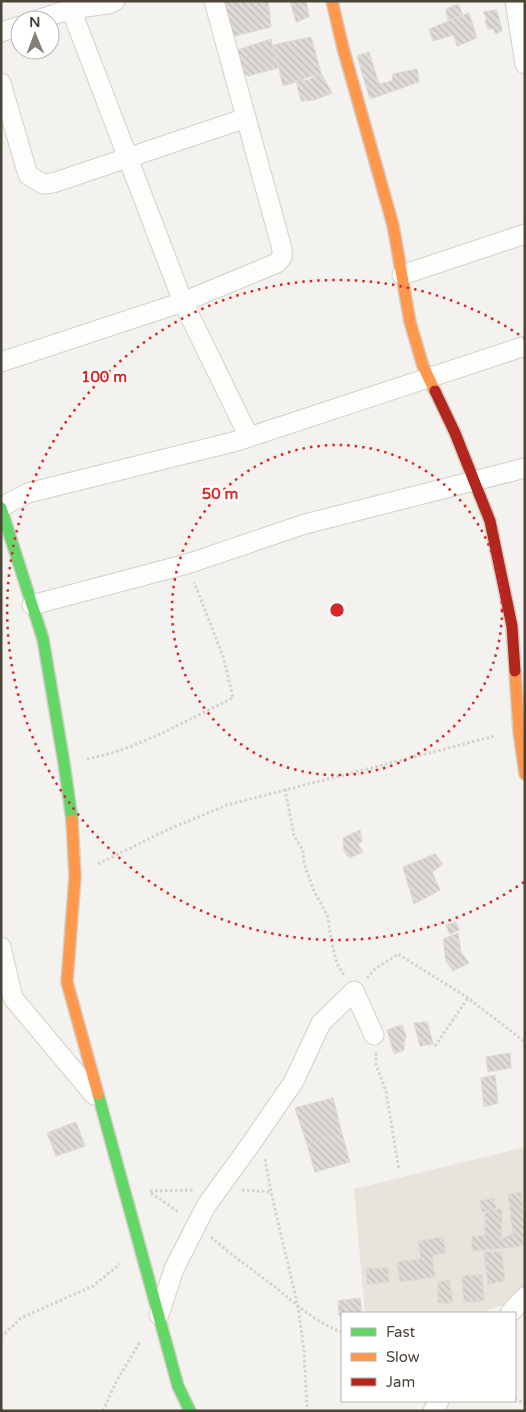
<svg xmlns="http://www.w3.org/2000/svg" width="526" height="1412" viewBox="0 0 526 1412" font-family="'Varela Round',sans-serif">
<defs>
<pattern id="building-back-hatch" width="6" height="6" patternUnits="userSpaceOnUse" patternTransform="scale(1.25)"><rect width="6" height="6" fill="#dedbd6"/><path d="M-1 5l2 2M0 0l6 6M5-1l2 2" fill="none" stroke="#c0bdb8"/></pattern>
</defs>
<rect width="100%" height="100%" fill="#f4f2ee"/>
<polygon fill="#e7e4dc" points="525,1147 525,1297 480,1313 365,1313 354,1189"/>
<g fill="url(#building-back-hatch)" stroke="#dcd9d4">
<polygon points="223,1 268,1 271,27 231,37"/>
<polygon points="290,1 306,1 309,17 296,22"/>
<polygon points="458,4 463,15 448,20 446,9"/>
<polygon points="497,10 502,31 495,34 494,29 488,29 485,21 487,18 483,12"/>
<polygon points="469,13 477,38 457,46 454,35 433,41 429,29"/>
<polygon points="311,37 321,73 283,86 273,45"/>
<polygon points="271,39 278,68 248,76 239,68 234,51"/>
<polygon points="369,52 379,84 392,81 393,74 417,69 419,82 370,99 357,56"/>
<polygon points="321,73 332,93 314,100 301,101 296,81 309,80"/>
<polygon points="360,830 362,841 358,844 363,852 349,858 344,851 343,838"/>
<polygon points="435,854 443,864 432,872 440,890 414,904 403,867"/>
<polygon points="456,922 459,930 450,934 446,925"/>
<polygon points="458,933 461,952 469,963 453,971 446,961 443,939"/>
<polygon points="427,1022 433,1044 420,1046 414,1023"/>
<polygon points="402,1025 406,1036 404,1043 404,1050 394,1054 387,1030"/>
<polygon points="510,1053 511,1068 488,1072 486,1057"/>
<polygon points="495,1075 498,1103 484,1107 481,1078"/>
<polygon points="333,1098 342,1134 307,1144 295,1108"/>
<polygon points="76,1122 85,1146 56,1156 47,1133"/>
<polygon points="342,1134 350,1162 315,1172 307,1144"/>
<polygon points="521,1192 525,1226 525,1246 472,1251 472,1236 485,1236 485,1215 488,1210 502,1209 501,1239 513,1234 508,1194"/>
<polygon points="494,1198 496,1208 482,1212 480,1201"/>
<polygon points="443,1237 446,1253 432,1255 435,1277 400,1282 397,1262 421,1259 418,1241"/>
<polygon points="484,1252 502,1252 505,1281 488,1284"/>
<polygon points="388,1268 389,1282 367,1284 366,1269"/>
<polygon points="482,1275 484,1301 464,1302 462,1276"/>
<polygon points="449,1280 453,1303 438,1303 438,1282"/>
<polygon points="360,1298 362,1313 342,1313 342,1315 339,1316 338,1301"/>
</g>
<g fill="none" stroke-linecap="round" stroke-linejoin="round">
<g stroke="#d2d0cb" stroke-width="21">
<g id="street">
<polyline points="515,1 525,64"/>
<polyline points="71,9 183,302 249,437"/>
<polyline points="37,20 71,9 108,4 115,1"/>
<polyline points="1,32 20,26"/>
<polyline points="1,83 28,175 43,184 53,183 246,118"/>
<polyline points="402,275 525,234"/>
<polyline points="1,362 183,302 277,263 282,257 282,249 214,1"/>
<polyline points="1,507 28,493 237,441 525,346"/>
<polyline points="32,605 187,564 305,524 525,468"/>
<polyline points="1,947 13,998 94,1095"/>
<polyline points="510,1313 525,1297"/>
<polyline points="159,1315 174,1269 206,1206 253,1141 294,1081 321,1023 354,991 374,1035"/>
<polyline points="433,1411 439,1401"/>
</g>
</g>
<g stroke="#d3cfc5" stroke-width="14">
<g id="fast">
<polyline points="1,508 43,639 64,763 72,820"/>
<polyline points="98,1094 178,1386 190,1411"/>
</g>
</g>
<g stroke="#d3cfc5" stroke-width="14">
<g id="slow">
<polyline points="332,1 343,48 393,225 410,322 423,366 435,391"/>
<polyline points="515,671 519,731 525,774"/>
<polyline points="72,820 75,876 67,982 98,1094"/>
</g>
</g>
<g stroke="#d3cfc5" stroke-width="14">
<polyline id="jam" points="435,391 455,433 490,521 512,626 515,671"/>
</g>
<g stroke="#d3d2cc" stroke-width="3" stroke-dasharray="2.5 2.5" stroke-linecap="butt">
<path d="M87,759C139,749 186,720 233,698L224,659L194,582"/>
<polyline points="285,789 294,836 303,850 304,863 313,889 328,917 331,940 337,964 344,975"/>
<polyline points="98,864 167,830 227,805 495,736"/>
<polyline points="367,978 375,969 398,954 468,998 525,1042"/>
<polyline points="435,1046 468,998"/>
<polyline points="376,1053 376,1064 386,1092 399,1170"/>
<polyline points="265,1159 271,1192 298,1307 304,1350 307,1407"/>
<polyline points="242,1190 271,1192"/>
<polyline points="150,1191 193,1190"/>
<polyline points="151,1193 180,1213"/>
<path d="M211,1237C231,1255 253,1270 275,1287C296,1304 316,1323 342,1332"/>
<polyline points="1,1337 21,1318 93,1286 120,1264"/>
<polyline points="515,1398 525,1404"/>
<polyline points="1,1409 3,1411"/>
<polyline points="103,1411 116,1382 140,1342"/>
</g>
<use href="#street" stroke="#fdfdfc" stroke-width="19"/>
<use href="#fast" stroke="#63d668" stroke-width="11"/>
<use href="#slow" stroke="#ff974d" stroke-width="11"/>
<use href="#jam" stroke="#b3261e" stroke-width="11"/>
</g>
<g fill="none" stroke="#d62828" stroke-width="2.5" stroke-dasharray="2.5 5">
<circle cx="337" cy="610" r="165"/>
<path d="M524 882A330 330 0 1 1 524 338"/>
</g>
<circle cx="337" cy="610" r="8" fill="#d62828" stroke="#fff" stroke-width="2.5"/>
<g font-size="15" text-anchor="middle" font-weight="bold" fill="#d62828" stroke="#fff" stroke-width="4" stroke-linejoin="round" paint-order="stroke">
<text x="104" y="382">100 m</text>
<text x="220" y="499">50 m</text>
</g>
<rect width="526" height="1412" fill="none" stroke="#4b4439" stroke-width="5"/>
<rect x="341" y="1312" width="175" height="90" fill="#ffffff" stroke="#b7b4b0"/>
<rect x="351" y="1328" width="25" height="8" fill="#63d668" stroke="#b7b4b0"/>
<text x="386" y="1337" font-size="15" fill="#4b4439">Fast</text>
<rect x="351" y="1353" width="25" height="8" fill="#ff974d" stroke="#b7b4b0"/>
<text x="386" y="1362" font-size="15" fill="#4b4439">Slow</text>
<rect x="351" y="1378" width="25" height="8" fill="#b3261e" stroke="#b7b4b0"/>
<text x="386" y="1387" font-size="15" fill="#4b4439">Jam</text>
<g transform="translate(35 35) rotate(359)"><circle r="24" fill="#ffffff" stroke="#b7b4b0"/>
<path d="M0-4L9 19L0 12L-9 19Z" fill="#868178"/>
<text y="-8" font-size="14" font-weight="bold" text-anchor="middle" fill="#4b4439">N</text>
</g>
</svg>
